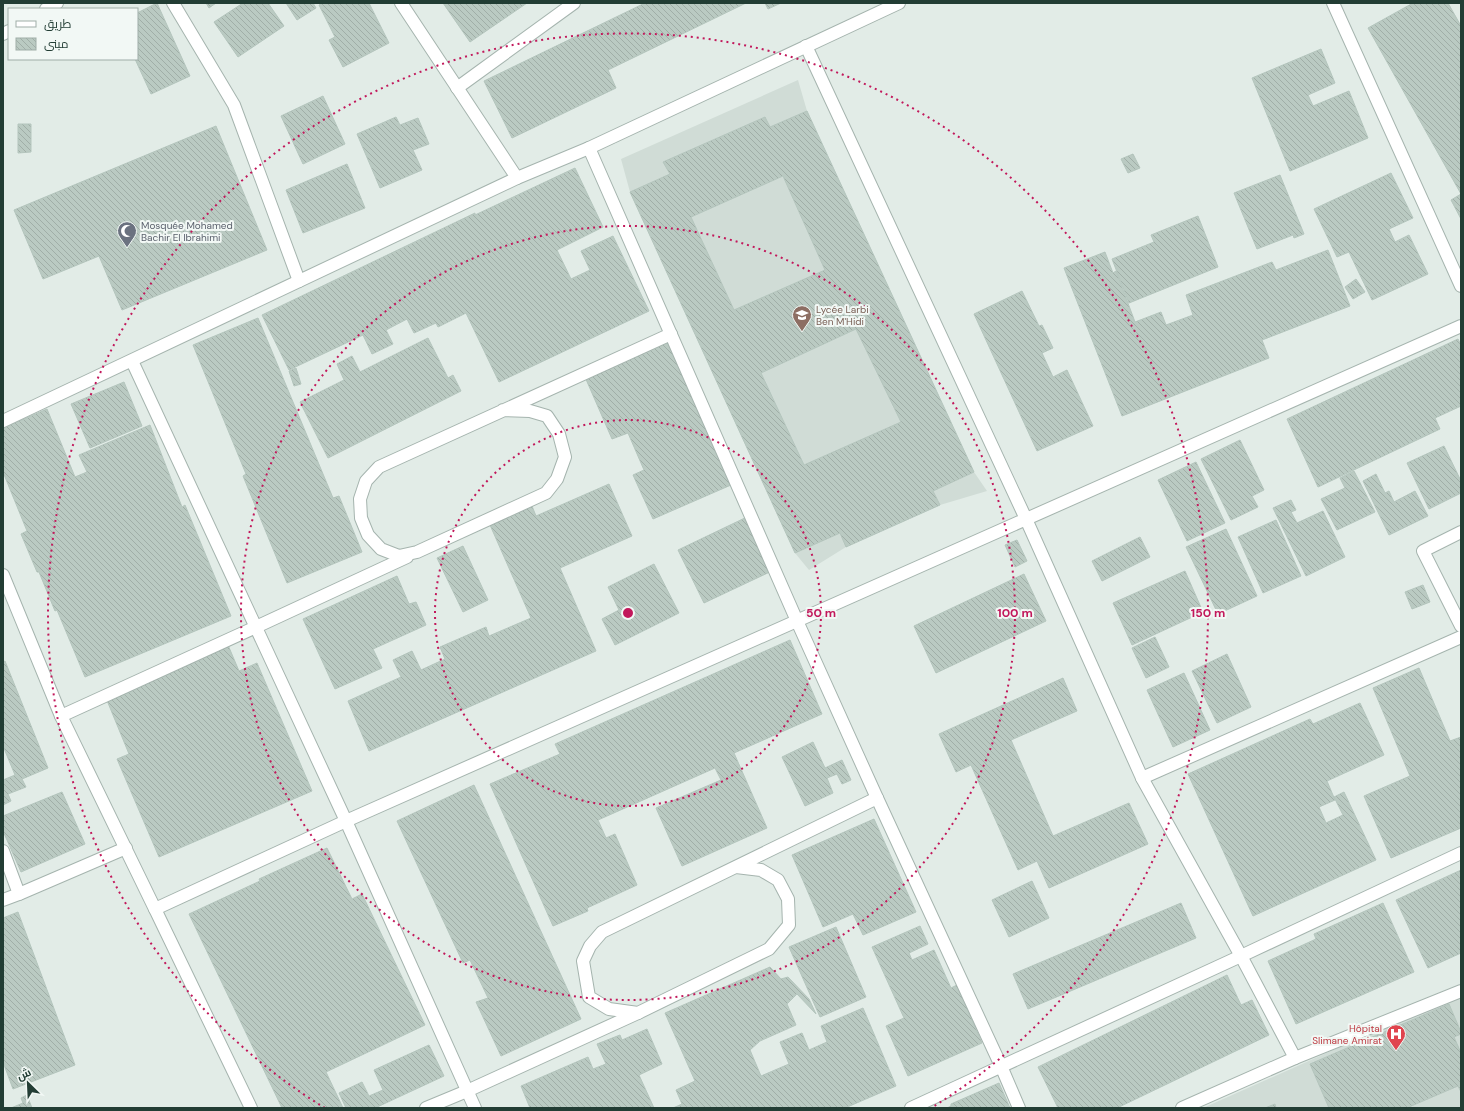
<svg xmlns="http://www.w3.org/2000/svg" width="1464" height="1111" viewBox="0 0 1464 1111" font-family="'DM Sans',Cairo,sans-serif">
<defs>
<pattern id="building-back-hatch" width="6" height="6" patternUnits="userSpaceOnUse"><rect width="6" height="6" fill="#bacac2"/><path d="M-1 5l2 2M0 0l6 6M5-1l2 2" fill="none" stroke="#a0aea7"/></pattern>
</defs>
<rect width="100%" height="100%" fill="#e2ece7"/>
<g fill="#d0dcd6">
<polygon points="798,80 807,111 974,472 987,491 940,505 846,547 809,570 795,553 630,192 621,159"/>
<polygon points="1461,993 1461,1108 1203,1108"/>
</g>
<g fill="url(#building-back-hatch)" stroke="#b4c5bd" fill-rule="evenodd">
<polygon points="157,3 190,76 151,94 135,59 137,59 137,13"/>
<polygon points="206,3 216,3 209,8"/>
<polygon points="243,3 268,3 284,26 238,57 214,22"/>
<polygon points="286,3 313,3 316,8 297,20"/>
<polygon points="323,3 369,3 389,43 343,67 329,40 335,37 319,5"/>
<polygon points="443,3 527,3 470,42"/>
<polygon points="645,3 746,3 608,70 616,88 512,138 484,81"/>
<polygon points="765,3 781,3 768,9"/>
<polygon points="1413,3 1448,3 1461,26 1461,219 1451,200 1461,194 1368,28"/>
<polygon points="1321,49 1335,83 1308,95 1313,106 1349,91 1368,138 1290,171 1252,78"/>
<polygon points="323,96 345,144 303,164 281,116"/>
<path d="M807,111L974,472L933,491L940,505L846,547L840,533L795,553L630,192L670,174L663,162L765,117L770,127ZM783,176L825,270L734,310L691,217ZM856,329L901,422L804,465L761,373Z"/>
<polygon points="396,117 400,125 418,118 429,144 413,150 422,170 380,188 357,134"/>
<polygon points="18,124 31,124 31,152 18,153"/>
<polygon points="216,126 267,250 122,310 99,256 43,279 14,210"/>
<polygon points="1133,154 1140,168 1128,173 1121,159"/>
<polygon points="347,164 365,208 303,233 286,190"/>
<polygon points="575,168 603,227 557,250 571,279 590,270 581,251 613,236 649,311 499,382 466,313 438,327 436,323 414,333 407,319 386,330 393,344 372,354 363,335 289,370 262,315 475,213 475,215"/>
<polygon points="1391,173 1413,218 1389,229 1395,242 1409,235 1428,274 1372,300 1349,252 1337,257 1314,209"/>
<polygon points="1280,175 1304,234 1294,238 1293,235 1257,249 1234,193"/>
<polygon points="1198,216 1218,267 1129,303 1112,259 1154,242 1151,235"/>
<polygon points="1328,250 1350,306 1262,340 1269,358 1122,416 1064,268 1105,252 1113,273 1116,271 1135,322 1161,312 1166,325 1193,315 1186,295 1272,262 1276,270"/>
<polygon points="1356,279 1365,292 1353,299 1345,287"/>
<polygon points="1022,291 1039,326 1042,325 1053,348 1042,353 1053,377 1067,370 1093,426 1037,451 974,314"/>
<polygon points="258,318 333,498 339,496 362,552 287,583 243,476 246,474 193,345"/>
<polygon points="428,338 448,378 453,375 461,391 328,458 300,402 344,380 337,364 352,356 360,372"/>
<polygon points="1458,339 1461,345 1461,406 1435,418 1440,429 1318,487 1287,419"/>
<polygon points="667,341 731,485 653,519 633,475 644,470 628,433 612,439 585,377"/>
<polygon points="296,368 301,384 294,386 289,371"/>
<polygon points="124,382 142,426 90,448 71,404"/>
<polygon points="47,409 75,477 87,472 79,455 150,425 182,507 185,505 231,616 85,677 57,610 55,611 39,572 37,572 21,534 27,531 3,472 3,428"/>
<polygon points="1240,440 1264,490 1252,496 1258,507 1231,520 1201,459"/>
<polygon points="1444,446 1461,481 1461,493 1429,509 1407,463"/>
<polygon points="1196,462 1225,523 1187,541 1158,480"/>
<polygon points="1354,471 1375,512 1337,530 1321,499 1345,488 1340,478"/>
<polygon points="1376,474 1385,493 1389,491 1394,502 1415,491 1428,516 1389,535 1363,481"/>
<polygon points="609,484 632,536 560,568 596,651 369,751 348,701 401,677 393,660 412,651 421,670 445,659 440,647 486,627 489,636 531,618 490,525 532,506 536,516"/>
<polygon points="1291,500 1296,510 1291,512 1297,523 1323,511 1345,557 1306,576 1273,508"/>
<polygon points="749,516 774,570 704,603 678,550"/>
<polygon points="1276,520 1301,576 1263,593 1238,537"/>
<polygon points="1226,529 1257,596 1218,614 1186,547"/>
<polygon points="1140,537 1150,557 1102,581 1092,561"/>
<polygon points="1017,540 1027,561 1015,567 1005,545"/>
<polygon points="463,546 488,600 463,612 437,558"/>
<polygon points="654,564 679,613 615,645 602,619 619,610 608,587"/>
<polygon points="1185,571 1203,612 1132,645 1113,603"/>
<polygon points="1024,574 1046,621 936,673 914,626"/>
<polygon points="397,576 409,604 416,602 426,625 373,649 382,668 335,689 303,619"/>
<polygon points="1423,585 1430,602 1412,609 1405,592"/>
<polygon points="1155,637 1169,667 1146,678 1132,648"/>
<polygon points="790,640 822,714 734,753 767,828 682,866 656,808 721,780 715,768 598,820 606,838 615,834 637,885 587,908 588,911 553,926 490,784 560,754 555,744"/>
<polygon points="228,645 239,671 257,663 312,791 159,857 117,759 129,754 106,698"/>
<polygon points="1227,654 1251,707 1217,723 1192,671"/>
<polygon points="5,661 48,768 22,779 26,787 8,794 11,801 3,805 3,780 15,775 3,746 3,662"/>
<polygon points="1419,668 1450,741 1461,737 1461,828 1391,858 1364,796 1410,776 1373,688"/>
<polygon points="1184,673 1210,730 1173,747 1147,690"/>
<polygon points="1063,678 1077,711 1011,740 1053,836 1129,803 1148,844 1049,888 1037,861 1018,870 971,765 956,772 939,734"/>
<polygon points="1360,703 1384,755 1327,781 1335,800 1319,807 1326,823 1343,815 1334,797 1344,792 1376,860 1253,916 1188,774 1310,719 1313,724"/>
<polygon points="813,742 825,768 842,760 851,780 842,784 837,774 827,778 833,793 805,806 782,757"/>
<polygon points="474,785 581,1019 501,1056 476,1002 488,998 470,960 463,963 397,821"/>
<polygon points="62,792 85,844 21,872 3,831 3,816"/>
<polygon points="874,819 916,912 863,935 853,914 823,927 792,855"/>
<polygon points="327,848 352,899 362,894 425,1025 326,1072 343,1108 282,1108 189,914 260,881 259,879"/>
<polygon points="1461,870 1461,953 1428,968 1396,900"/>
<polygon points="1032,881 1049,918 1009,937 992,900"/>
<polygon points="1181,903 1196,938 1028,1009 1013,974"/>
<polygon points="1383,903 1414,972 1296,1024 1268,961 1316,939 1314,934"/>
<polygon points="18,912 75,1065 13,1089 3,1062 3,918"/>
<polygon points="920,926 928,944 909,953 912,960 934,950 951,988 957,985 982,1043 908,1076 886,1026 904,1018 872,947"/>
<polygon points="836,927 866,997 820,1017 789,947"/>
<polygon points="770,967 781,979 788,977 809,999 816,1014 797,994 787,1004 796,1025 760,1041 750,1050 761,1076 789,1064 780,1042 802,1033 809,1050 827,1042 821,1026 863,1008 896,1086 845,1108 673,1108 682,1104 676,1090 695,1081 665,1013"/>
<polygon points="1227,975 1241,1005 1252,1000 1269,1035 1117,1108 1058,1108 1038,1067"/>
<polygon points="1449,1004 1461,1032 1461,1034 1454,1037 1461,1053 1461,1092 1458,1086 1409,1107 1409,1108 1329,1108 1310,1064"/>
<polygon points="647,1029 662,1064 639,1075 654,1108 530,1108 521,1086 588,1057 593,1069 606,1064 597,1044 620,1035 622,1040"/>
<polygon points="429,1045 444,1076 375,1108 346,1108 339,1093 362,1082 369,1096 383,1090 374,1070"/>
<polygon points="999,1083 1010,1108 947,1108 951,1106 951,1104"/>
<polygon points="27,1095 32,1108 11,1108 23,1103 21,1098"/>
<polygon points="1275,1104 1276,1108 1265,1108"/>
</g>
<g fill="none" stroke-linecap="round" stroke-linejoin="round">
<g stroke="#a5b4ae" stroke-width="14">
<g id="street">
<polyline points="173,3 234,105 299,281"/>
<polyline points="401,3 517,178"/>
<polyline points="1333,3 1461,286"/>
<polyline points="46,9 57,3"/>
<polyline points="3,34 9,31"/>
<polyline points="806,46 1026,519 1142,778 1241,956 1295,1058"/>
<polyline points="457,88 574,3"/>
<polyline points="589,148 797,621 877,798 1001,1066 1019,1108"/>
<polyline points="132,361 346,821 475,1108"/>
<polyline points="503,410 530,411 547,416 559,434 565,457 557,479 546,493 417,552 399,556 381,549 368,535 361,518 360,499 366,481 379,467 671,334"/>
<polyline points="3,421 517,178 589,148 899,3"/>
<polyline points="1461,532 1423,551 1461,626"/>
<polyline points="3,575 61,716 155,909 346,821 1461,326"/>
<polyline points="61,716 256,627 407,557"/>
<polyline points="1142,778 1461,637"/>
<polyline points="3,851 19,894 126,848"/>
<polyline points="736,867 761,870 778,880 788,899 789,925 769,949 638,1013 609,1009 589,997 583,961 590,946 602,932 877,798"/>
<polyline points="3,900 19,894"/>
<polyline points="155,909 251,1108"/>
<polyline points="426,1108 467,1091 638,1013"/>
<polyline points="911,1108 1241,956 1461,853"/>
<polyline points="1182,1108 1295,1058 1461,991"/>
</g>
</g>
<use href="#street" stroke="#fff" stroke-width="12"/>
</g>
<g fill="none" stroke="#c2185b" stroke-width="2" stroke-dasharray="2 4">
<circle cx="628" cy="613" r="193"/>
<circle cx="628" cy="613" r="387"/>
<path d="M325 1108A580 580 0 1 1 931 1108"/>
</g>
<defs>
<g id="mosque-pin" transform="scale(1)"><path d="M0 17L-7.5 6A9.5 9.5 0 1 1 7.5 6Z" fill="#6b7280" stroke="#f2f8f5"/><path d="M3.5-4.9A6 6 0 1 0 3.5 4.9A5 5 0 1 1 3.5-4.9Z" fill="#fff"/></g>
<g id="school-pin" transform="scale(1)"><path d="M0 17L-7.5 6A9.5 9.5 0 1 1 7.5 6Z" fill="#8d6e63" stroke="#f2f8f5"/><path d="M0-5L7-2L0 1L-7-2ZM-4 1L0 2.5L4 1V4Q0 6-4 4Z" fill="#fff"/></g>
<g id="hospital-pin" transform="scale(1)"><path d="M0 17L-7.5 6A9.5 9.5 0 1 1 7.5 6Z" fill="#e0444e" stroke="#f2f8f5"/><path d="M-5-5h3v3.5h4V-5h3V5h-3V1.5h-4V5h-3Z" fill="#fff"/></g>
</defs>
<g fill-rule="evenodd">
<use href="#mosque-pin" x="127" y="231"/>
<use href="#school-pin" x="802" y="315"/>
<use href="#hospital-pin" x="1396" y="1034"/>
</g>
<g text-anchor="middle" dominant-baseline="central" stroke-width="4" stroke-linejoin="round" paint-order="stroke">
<g font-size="10" fill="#5b616d" stroke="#f2f8f5" text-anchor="start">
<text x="141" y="225">Mosquée Mohamed<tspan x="141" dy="12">Bachir El Ibrahimi</tspan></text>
</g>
<g font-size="10" fill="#785e54" stroke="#f2f8f5" text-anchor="start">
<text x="816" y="309">Lycée Larbi<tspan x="816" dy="12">Ben M'Hidi</tspan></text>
</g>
<g font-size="10" fill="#be3a42" stroke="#f2f8f5" text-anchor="end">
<text x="1382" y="1028">Hôpital<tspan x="1382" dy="12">Slimane Amirat</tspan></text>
</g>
</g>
<circle cx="628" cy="613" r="6" fill="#c2185b" stroke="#f2f8f5" stroke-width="2"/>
<g font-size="12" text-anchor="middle" font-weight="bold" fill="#c2185b" stroke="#f2f8f5" stroke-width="4" stroke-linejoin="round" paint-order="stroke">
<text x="821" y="617">50 m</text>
<text x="1015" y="617">100 m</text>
<text x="1208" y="617">150 m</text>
</g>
<rect width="1464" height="1111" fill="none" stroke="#223d34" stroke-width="8"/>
<rect x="8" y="8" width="130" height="52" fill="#f2f8f5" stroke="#9fada8"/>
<rect x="16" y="21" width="20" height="6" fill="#ffffff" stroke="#9fada8"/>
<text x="44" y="28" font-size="12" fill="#223d34">طريق</text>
<rect x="16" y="38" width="20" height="12" fill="url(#building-back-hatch)" stroke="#9fada8"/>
<text x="44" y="48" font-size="12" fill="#223d34">مبنى</text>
<g transform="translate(28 1083) rotate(336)" stroke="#f2f8f5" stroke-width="3" paint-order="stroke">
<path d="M0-3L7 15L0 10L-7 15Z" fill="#223d34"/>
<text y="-6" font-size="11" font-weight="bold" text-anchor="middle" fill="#223d34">ش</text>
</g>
</svg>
